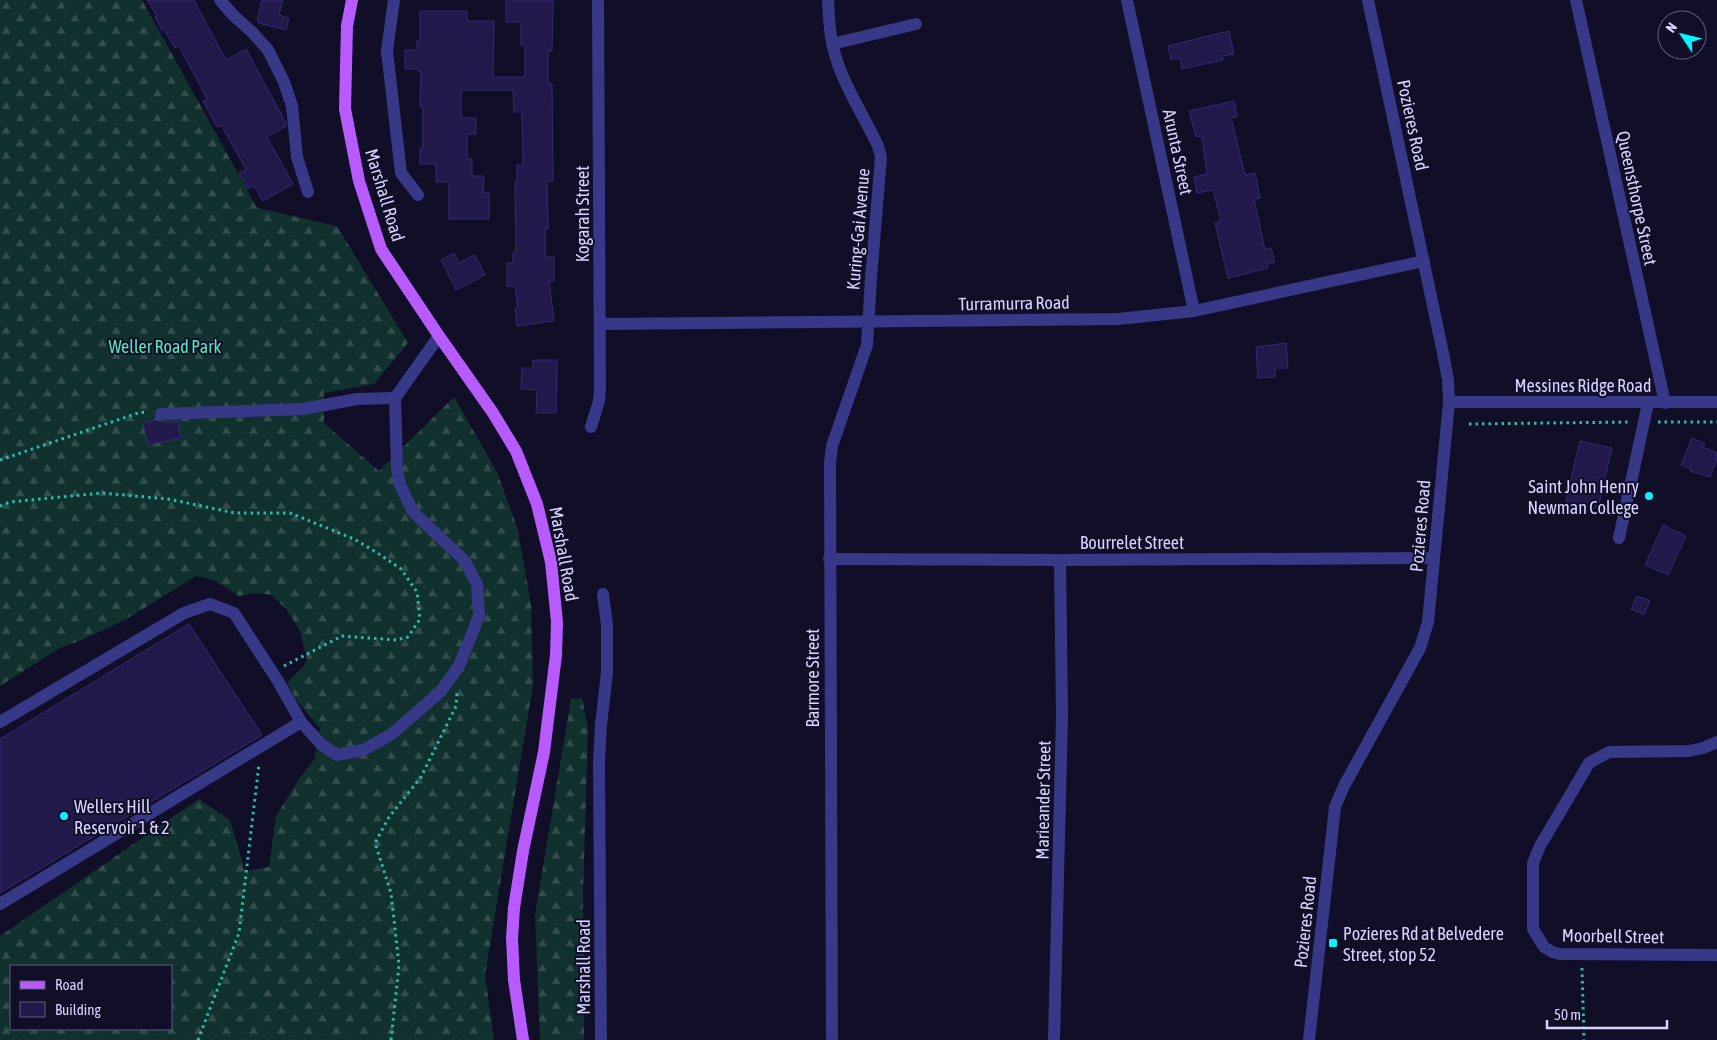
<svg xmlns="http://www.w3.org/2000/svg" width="1717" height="1040" viewBox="0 0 1717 1040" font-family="'Asap Condensed',sans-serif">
<defs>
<pattern id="forest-firs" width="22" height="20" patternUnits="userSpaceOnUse" patternTransform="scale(1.25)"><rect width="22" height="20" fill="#11312e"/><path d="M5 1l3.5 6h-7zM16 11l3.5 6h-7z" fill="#334e4d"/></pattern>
</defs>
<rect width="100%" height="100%" fill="#110e27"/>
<g fill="url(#forest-firs)" fill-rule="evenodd">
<path d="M0,0H142L257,208L337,226L408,343L374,384L324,393V423L379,471L454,397L497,472L518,530L531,604L533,685L485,975L494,1040H0V936L199,799L230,820L245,871L269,867L276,816L301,776L314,760L320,729L295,698L287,682L302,668L307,660L300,631L287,610L272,595L256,593L239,596L214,580L196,576L125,620L77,642L60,648L0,686ZM11,966H171V1029H11Z"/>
<polygon points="582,698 588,728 583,893 584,1040 540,1040 535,915 571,699"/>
</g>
<g fill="#201949" stroke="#342a76">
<polygon points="147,0 194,0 226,60 246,49 286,123 286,126 267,137 293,184 263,201 254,186 248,189 239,173 246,169 221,125 217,127 203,101 207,99 179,46 175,48 164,29 162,30 155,17 157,16"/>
<polygon points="262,0 283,0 279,15 289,18 286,30 258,23 259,21 257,20"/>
<polygon points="506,0 553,0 552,51 548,51 548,84 552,84 553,181 547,181 548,229 545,229 545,257 554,257 554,281 549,281 554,321 517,326 515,309 518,308 515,286 507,286 507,263 513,263 513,252 516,252 515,182 517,182 517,165 523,165 522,112 514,112 513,90 461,90 461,118 476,118 476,134 467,134 467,159 472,159 472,176 484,176 483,193 489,193 489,219 449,219 449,182 436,182 436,164 420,164 420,148 423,148 423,107 420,107 421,71 418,71 417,69 405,69 405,50 417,50 417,41 420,41 420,11 467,11 467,21 494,21 493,77 525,77 525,45 521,45 521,22 506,22"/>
<polygon points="1229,31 1234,54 1222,56 1223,60 1182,69 1180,58 1171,60 1168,46"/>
<polygon points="1234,101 1237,117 1231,118 1245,175 1255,173 1260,198 1254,199 1265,250 1271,248 1275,262 1267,264 1268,268 1228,278 1215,223 1221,221 1213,190 1197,193 1194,177 1207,174 1202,136 1196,137 1189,111"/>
<polygon points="454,253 459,263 475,255 485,275 456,290 441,260"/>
<polygon points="1286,343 1288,368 1275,368 1275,377 1258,378 1256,347"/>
<polygon points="533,360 557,360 556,413 536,413 537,390 521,389 522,368 533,368"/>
<polygon points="156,420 161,422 178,422 181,438 148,445 143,423"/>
<polygon points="1692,438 1705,444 1703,447 1717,453 1717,460 1710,477 1690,471 1691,469 1681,465"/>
<polygon points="1580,441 1612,448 1598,508 1566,501"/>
<polygon points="1663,525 1686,536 1668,575 1645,565"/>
<polygon points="1637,596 1650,601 1644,615 1631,609"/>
<polygon points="189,624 262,735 0,893 0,739"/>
</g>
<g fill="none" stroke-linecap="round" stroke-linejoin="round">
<g stroke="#29beab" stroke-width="3" stroke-dasharray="2.5 4" stroke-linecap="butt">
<polyline points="1658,422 1717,422"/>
<polyline points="1469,424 1631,422"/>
<polyline points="0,460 141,412 148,413"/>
<polyline points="0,506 10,502 102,493 168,499 235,513 290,513 354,539 376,552 401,569 417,592 420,619 408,637 396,640 342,636 284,666"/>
<polyline points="1582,968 1584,1040"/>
<polyline points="198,1040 239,933 259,764"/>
<polyline points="391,1040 399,965 391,893 375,843 389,817 421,777 456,706 457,692"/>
</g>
<g stroke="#373988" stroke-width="12">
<polyline points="220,0 233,15 253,33 268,50 284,82 292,106 297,157 308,192"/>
<polyline points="394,0 387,51 401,173 418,195"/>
<path d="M828,0C829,16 829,32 833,47C841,82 863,114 878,146L881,157L871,278L867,345L832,446L830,463L832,1040"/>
<polyline points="1127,0 1194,311"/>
<polyline points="1576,0 1665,403"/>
<polyline points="832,44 916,24"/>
<polyline points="600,324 1118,319 1194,311 1424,261"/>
<polyline points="1449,402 1717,402"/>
<polyline points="161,414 303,409 357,399 395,398"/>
<polyline points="591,427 599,401 600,390 598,0"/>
<polyline points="1619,538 1648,403"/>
<polyline points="829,559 1060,560 1434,558"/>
<polyline points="0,722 184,613 210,604 234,613 278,681 301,722 321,744 337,755 363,750 392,734 441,691 459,666 479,616 477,584 464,560 413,512 400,485 397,469 395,398 439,336"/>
<polyline points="1717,742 1703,748 1689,751 1609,752 1589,763 1540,846 1533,863 1533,929 1544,947 1552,952 1560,954 1717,955"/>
<polyline points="0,904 301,722"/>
<polyline points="601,1040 599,762 601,725 607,672 607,625 603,594"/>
<polyline points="1054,1040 1062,715 1060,560"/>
<polyline points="1309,1040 1335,807 1344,786 1420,648 1428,622 1449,402 1448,380 1443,353 1368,0"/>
</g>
<polyline stroke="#b75bff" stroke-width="12" points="352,0 347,26 345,109 359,181 381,249 439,336 493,413 516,451 537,504 551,562 557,622 556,655 544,752 523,851 514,908 512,938 514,980 523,1040"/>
</g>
<g fill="#00f7ff" stroke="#110e27" stroke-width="2">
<circle cx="1649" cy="496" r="5"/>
<circle cx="64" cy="816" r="5"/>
<rect x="1328" y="938" width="10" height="10" rx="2.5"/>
</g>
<g text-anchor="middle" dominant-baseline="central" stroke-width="4" stroke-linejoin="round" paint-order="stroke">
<g font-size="18" fill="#d6d4ff" stroke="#110e27">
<text transform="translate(1413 125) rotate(78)">Pozieres Road</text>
<text transform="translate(1178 152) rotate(78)">Arunta Street</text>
<text transform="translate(385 195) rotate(73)">Marshall Road</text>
<text transform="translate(1637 198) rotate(78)">Queensthorpe Street</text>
<text transform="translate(582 214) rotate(-90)">Kogarah Street</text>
<text transform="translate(858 229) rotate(-85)">Kuring-Gai Avenue</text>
<text transform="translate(1014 303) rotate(-1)">Turramurra Road</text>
<text x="1583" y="385">Messines Ridge Road</text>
<text transform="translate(1420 526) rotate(-85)">Pozieres Road</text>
<text x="1132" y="542">Bourrelet Street</text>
<text transform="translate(564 554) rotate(80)">Marshall Road</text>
<text transform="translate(812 678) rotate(-90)">Barmore Street</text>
<text transform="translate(1043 800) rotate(-89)">Marieander Street</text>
<text transform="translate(1305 922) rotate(-84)">Pozieres Road</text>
<text transform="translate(1613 936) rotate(1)">Moorbell Street</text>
<text transform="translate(583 967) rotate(-90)">Marshall Road</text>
</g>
<g font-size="18" fill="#5ae5b9" stroke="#110e27">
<text x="165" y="346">Weller Road Park</text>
</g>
<g font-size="18" fill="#d6d4ff" stroke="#110e27" text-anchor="start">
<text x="1639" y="486" text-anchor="end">Saint John Henry<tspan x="1639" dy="21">Newman College</tspan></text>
<text x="74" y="806">Wellers Hill<tspan x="74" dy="21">Reservoir 1 &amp; 2</tspan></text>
<text x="1343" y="933">Pozieres Rd at Belvedere<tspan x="1343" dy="21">Street, stop 52</tspan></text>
</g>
</g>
<rect x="10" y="965" width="162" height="65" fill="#110e27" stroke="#605d7d"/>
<rect x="20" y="981" width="25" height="8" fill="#b75bff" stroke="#605d7d"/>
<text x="55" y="990" font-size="15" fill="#d6d4ff">Road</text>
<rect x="20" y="1002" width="25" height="15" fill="#201949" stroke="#605d7d"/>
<text x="55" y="1015" font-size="15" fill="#d6d4ff">Building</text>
<g transform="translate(1682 35) rotate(305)"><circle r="24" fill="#110e27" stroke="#605d7d"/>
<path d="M0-4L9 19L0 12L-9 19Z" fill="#00f7ff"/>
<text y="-8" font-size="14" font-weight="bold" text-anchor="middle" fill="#d6d4ff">N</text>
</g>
<path d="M1547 1020v8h120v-8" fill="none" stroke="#d6d4ff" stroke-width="2.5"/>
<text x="1554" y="1020" font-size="15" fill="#d6d4ff" stroke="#110e27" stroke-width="4" paint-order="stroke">50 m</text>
</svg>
